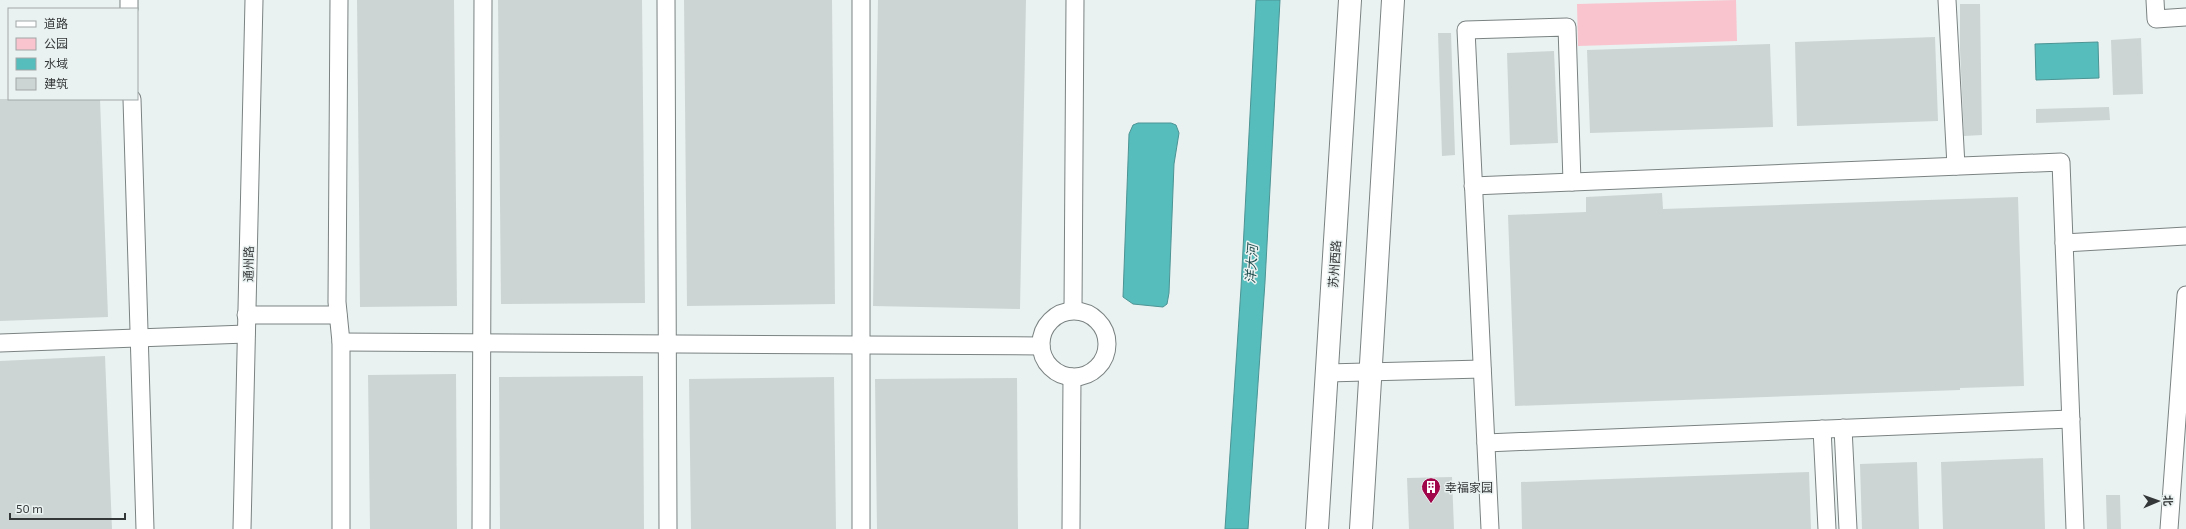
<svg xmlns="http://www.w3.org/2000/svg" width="2186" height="529" viewBox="0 0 2186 529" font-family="'Exo 2','Noto Sans SC',sans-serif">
<rect width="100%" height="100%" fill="#eaf1f1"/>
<polygon fill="#f9c4ce" points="1736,0 1737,41 1578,46 1577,4"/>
<g fill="#57bcbc" stroke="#4c9494">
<polygon points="1256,0 1280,0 1265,282 1248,529 1225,529 1241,288"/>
<polygon points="2098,42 2099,78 2036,80 2035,44"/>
<polygon points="1138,123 1171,123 1176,125 1179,133 1174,164 1169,293 1167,304 1163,307 1133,304 1123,297 1129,134 1133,125"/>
</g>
<g fill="#cdd4d4">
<polygon points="357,0 454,0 457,306 360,307"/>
<polygon points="498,0 642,0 645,303 501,304"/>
<polygon points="684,0 832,0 835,304 687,306"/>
<polygon points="878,0 1026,0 1020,309 873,306"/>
<polygon points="1960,4 1980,4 1982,135 1964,136 1960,49"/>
<polygon points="1438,33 1451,33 1455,155 1442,156"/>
<polygon points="1935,37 1938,121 1797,126 1795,42"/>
<polygon points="2141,38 2143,94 2113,95 2111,40"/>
<polygon points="1770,44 1773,127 1590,133 1587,50"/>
<polygon points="1554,51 1558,143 1510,145 1507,53"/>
<polygon points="0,99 100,99 108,317 0,321"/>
<polygon points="2109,107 2110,120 2036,123 2036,109"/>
<polygon points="1662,193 1663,209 2018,197 2024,386 1960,388 1960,390 1515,406 1508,215 1586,212 1586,197"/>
<polygon points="105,356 112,529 0,529 0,361"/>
<polygon points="456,374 457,529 370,529 368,375"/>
<polygon points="643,376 644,529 500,529 499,377"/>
<polygon points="834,377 836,529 691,529 689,379"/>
<polygon points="1017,378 1018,529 877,529 875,379"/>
<polygon points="2043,458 2045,529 1943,529 1941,462"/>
<polygon points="1917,462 1919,529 1862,529 1860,464"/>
<polygon points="1809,472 1811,529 1522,529 1521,482"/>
<polygon points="1452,477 1454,529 1409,529 1407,478"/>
<polygon points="2106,495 2120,495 2121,529 2107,529"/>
</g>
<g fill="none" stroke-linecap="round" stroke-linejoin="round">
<g stroke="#7b8282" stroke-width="19">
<g id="minor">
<polyline points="129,0 129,9"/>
<polyline points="339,0 337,302 341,342 341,529"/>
<polyline points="666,0 668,529"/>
<polyline points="861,0 861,529"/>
<polyline points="1947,0 1956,166"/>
<polyline points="2155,0 2156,19 2186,17"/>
<polyline points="132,99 145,529"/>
<polyline points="1473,186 2061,162 2075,529"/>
<polyline points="2064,243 2186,236"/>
<polyline points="1073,310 1075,0"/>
<circle cx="1074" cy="344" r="33"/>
<polyline points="246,315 338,315"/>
<polyline points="341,342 1041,346"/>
<polyline points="0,343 246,334"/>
<polyline points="1327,373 1482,369"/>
<polyline points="1843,428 1848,529"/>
<polyline points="1822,429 1827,529"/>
<polyline points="1486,443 2071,419"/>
<polyline points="242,529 254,0"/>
<polyline points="481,529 483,0"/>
<polyline points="1071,529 1072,377"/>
<polyline points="1490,529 1466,30 1567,27 1572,182"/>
<polyline points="2169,529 2186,295"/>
</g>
</g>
<g stroke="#7b8282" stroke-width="24">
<g id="major">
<polyline points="1317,529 1350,0"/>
<polyline points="1361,529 1393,0"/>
</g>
</g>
<use href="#minor" stroke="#fff" stroke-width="17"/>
<use href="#major" stroke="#fff" stroke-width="22"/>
</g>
<defs>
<g id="building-pin" transform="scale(1)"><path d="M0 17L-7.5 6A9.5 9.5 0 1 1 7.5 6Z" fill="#a00649" stroke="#eaf1f1"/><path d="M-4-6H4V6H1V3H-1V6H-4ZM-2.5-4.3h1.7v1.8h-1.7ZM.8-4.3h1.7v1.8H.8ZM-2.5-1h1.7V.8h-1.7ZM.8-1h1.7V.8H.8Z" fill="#fff"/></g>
</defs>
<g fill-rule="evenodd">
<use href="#building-pin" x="1431" y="487"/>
</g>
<g text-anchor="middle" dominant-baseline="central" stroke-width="3" stroke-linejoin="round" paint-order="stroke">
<g font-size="12" fill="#343737" stroke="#eaf1f1">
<text transform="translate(248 264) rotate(-89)">通州路</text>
<text transform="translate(1334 264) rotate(-86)">苏州西路</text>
</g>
<g font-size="12" fill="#343737" stroke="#eaf1f1" text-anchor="start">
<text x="1445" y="487">幸福家园</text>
</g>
<g font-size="13" font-style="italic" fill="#1e4c4c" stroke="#eaf1f1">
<text transform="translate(1251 264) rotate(-86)">洋大河</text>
</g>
</g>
<rect x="8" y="8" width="130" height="92" fill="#eaf1f1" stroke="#a1a7a7"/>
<rect x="16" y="21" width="20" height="6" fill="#ffffff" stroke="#a1a7a7"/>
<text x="44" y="28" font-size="12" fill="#343737">道路</text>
<rect x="16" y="38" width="20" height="12" fill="#f9c4ce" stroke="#a1a7a7"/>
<text x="44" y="48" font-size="12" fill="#343737">公园</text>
<rect x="16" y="58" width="20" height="12" fill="#57bcbc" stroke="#a1a7a7"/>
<text x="44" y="68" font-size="12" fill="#343737">水域</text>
<rect x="16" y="78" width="20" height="12" fill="#cdd4d4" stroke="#a1a7a7"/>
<text x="44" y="88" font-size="12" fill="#343737">建筑</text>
<g transform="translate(2158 501) rotate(88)" stroke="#eaf1f1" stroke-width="3" paint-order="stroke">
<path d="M0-3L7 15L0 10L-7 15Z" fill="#343737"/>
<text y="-6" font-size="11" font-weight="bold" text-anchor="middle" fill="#343737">北</text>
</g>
<path d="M10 513v6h115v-6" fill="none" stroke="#343737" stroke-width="2"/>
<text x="16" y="513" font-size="12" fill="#343737" stroke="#eaf1f1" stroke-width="3" paint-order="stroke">50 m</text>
</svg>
